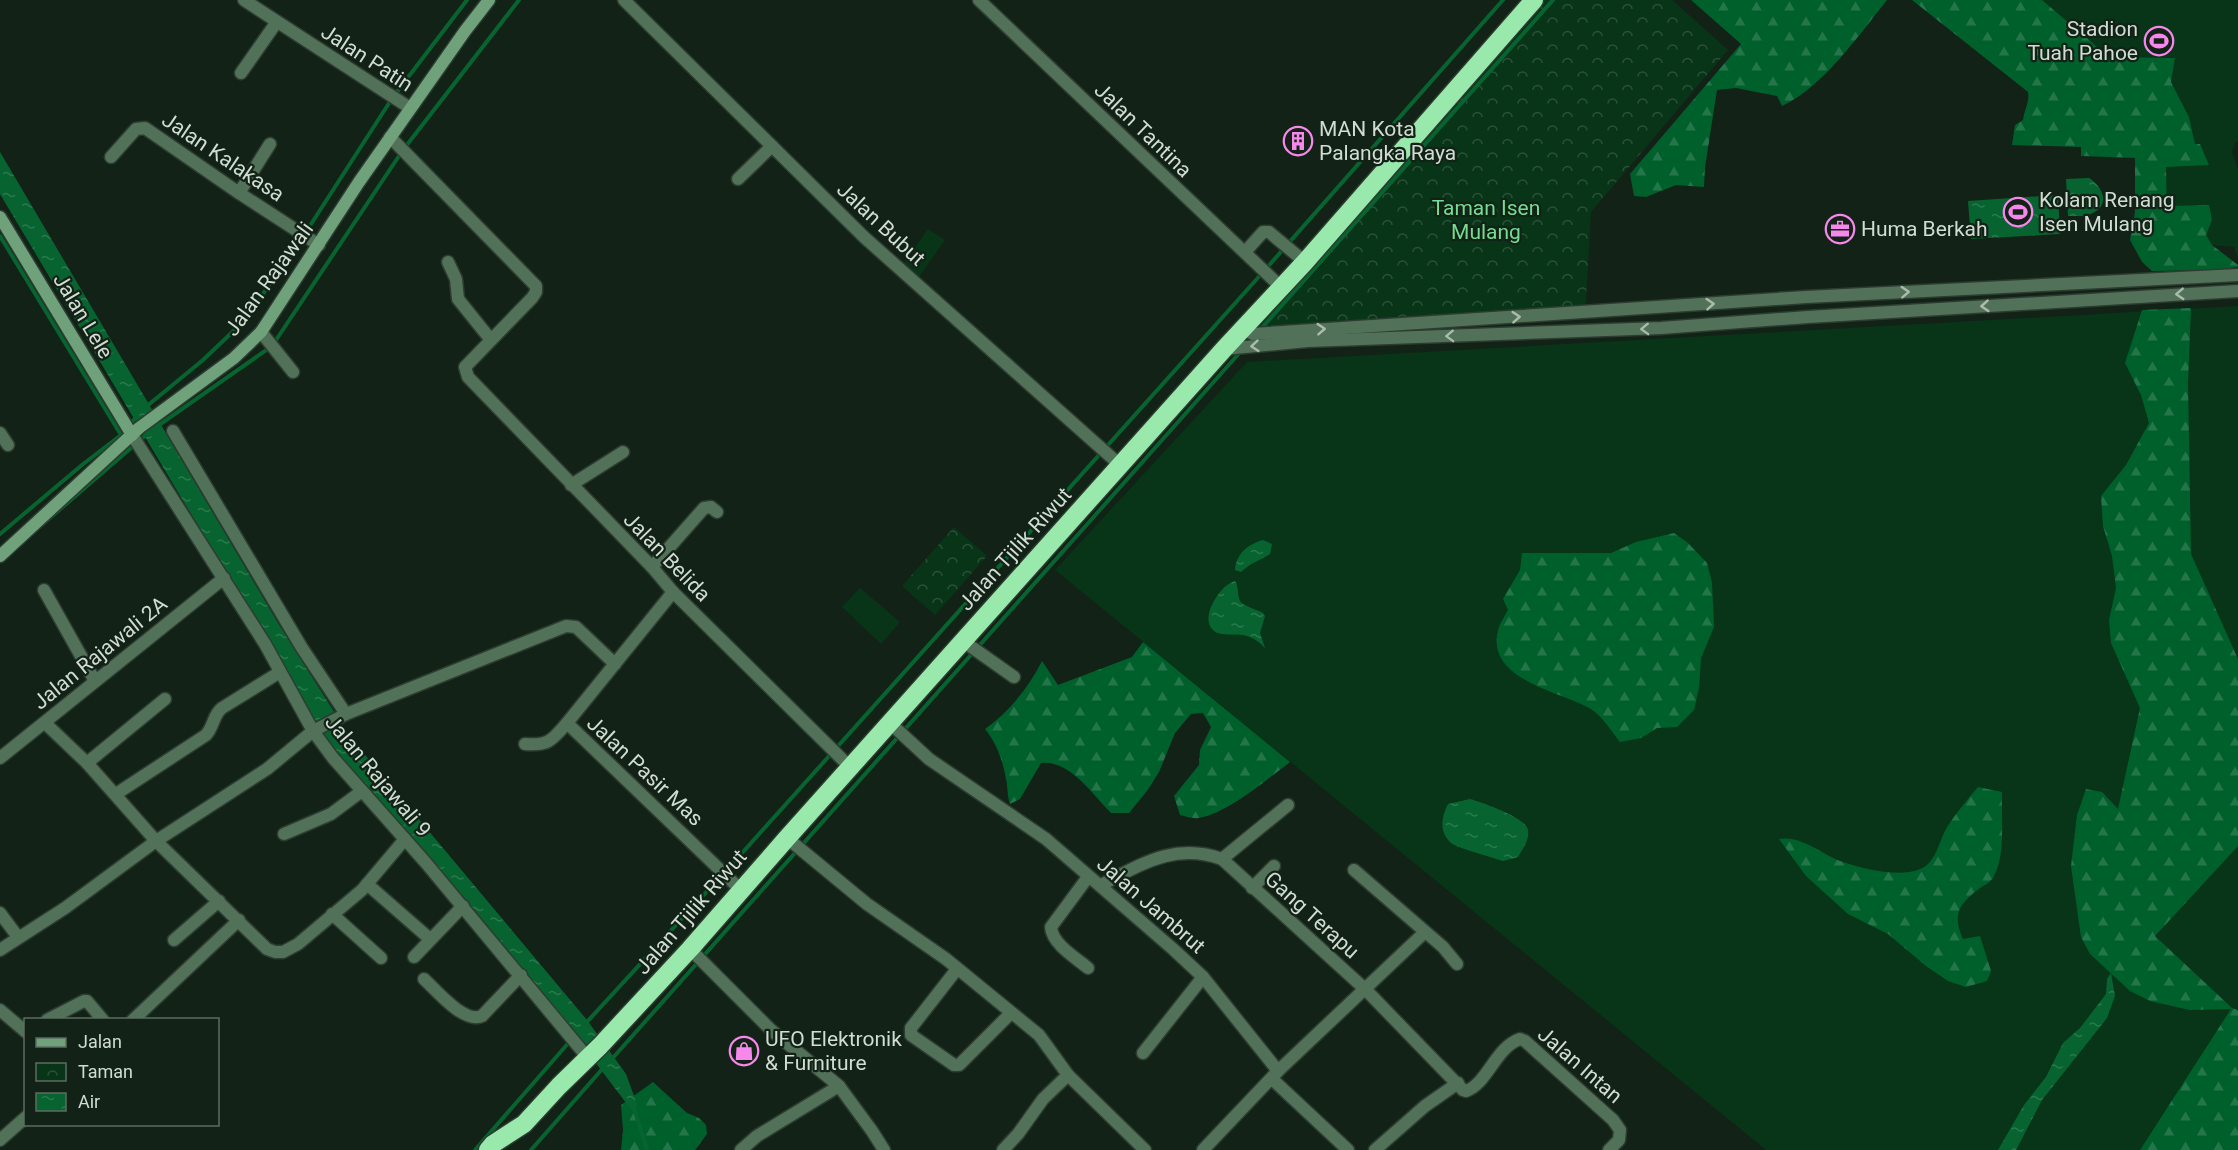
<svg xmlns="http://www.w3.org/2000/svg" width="2238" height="1150" viewBox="0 0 2238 1150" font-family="Roboto,sans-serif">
<defs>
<pattern id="forest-firs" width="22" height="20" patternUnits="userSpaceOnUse" patternTransform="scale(1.5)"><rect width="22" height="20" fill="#00602c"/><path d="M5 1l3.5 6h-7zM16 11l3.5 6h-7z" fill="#24764a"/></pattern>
<pattern id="park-crowns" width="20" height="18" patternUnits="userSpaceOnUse" patternTransform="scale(1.5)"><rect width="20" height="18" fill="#083418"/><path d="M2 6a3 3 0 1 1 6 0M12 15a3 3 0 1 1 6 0" fill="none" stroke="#2b5139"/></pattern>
<pattern id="water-ripples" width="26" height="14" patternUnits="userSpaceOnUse" patternTransform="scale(1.5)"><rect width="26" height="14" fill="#076430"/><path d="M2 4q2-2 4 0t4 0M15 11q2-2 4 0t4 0" fill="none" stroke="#2a7a4d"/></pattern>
</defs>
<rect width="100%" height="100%" fill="#122216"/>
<g fill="#083418">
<polygon points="2042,0 2238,0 2238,141 2235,143 2232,152 2238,169 2238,259 2234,247 2211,245 2206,235 2212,220 2167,207 2166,166 2209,164 2195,144 2189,117 2171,82 2175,58 2109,57"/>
<polygon points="928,229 945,240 919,277 903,265"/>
<polygon points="2238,306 2238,1010 2232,1009 2140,1150 1766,1150 1055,570 1247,362"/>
<polygon points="860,588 900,622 881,644 842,607"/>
</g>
<g fill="url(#forest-firs)">
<path d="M1691,0H1887C1858,36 1824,86 1782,106L1777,96L1736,88L1717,90L1705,167L1704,187L1676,185L1646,197L1634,196L1630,174L1741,44Z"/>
<path d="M1912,0H2042L2109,57L2175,58L2171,82L2189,117L2195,144H2200L2209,165L2166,167L2167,206L2209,205L2212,220L2206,235L2212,245L2238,265V267L2217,270L2152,271L2142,262L2130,240L2135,212V158L2081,156V147L2012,145L2015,125L2023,120C2024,111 2030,101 2028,92Z"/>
<polygon points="2191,308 2188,383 2191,554 2238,659 2238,846 2155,936 2232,1008 2238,1010 2238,1150 2140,1150 2231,1009 2190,1010 2150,1001 2130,991 2090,954 2081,937 2071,866 2077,815 2086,789 2102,792 2118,809 2140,708 2111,643 2109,620 2116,588 2112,556 2103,526 2101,496 2126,465 2149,423 2141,395 2125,363 2142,310"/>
<path d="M1674,533L1688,543L1707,563L1712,583L1714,627L1701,658L1699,688L1694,710L1677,727L1657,728L1641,738L1620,742C1612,732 1601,714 1589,708C1560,691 1486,680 1498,631C1499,624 1505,616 1508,610L1503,599L1520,570L1522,553H1611L1636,542Z"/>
<path d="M1143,642L1290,762C1268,779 1225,815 1198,818C1193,819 1185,816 1180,815L1174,796L1199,765L1200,750L1211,727L1203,713L1191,714L1175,733L1159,772L1147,791L1129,813H1111C1092,794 1070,760 1041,763L1020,799L1010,804C1007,795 1008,788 1006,779C1003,761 997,744 985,729C1009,712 1029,687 1042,661L1058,685L1132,657Z"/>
<path d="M1978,787L2002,792C2001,818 2006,854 1994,876C1992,881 1985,885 1980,888C1959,904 1952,914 1963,939L1980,936L1991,971L1987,981L1966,987L1948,981L1926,966L1888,934L1848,914L1806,876L1779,839C1802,835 1822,855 1843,862C1863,869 1911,881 1928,864C1938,854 1940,839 1947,827C1956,813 1967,800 1978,787Z"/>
<polygon points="653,1082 687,1113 699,1118 706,1125 707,1134 695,1150 621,1150 623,1130 621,1105"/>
</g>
<g fill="url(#park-crowns)">
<polygon points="1543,0 1672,0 1728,50 1591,212 1585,317 1235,342"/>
<polygon points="954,527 987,556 935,615 902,586"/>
</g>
<g fill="url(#water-ripples)">
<polygon points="0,152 278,623 350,737 587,1020 626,1074 637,1104 636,1111 630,1108 573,1033 333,752 0,194"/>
<path d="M2089,178C2102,186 2111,204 2093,213C2086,217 2075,216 2068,216L2066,179Z"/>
<polygon points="2058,195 2060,234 1971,239 1968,201"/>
<path d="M1263,540L1272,544L1270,554C1259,561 1250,563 1241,572L1235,570C1236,554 1248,544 1263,540Z"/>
<path d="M1235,581C1239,587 1237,595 1240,601C1243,606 1258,610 1263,613L1265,616L1260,633L1265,648C1245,625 1225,641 1213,630C1199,617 1221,584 1235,581Z"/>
<path d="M1470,799C1481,802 1527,818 1528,830C1530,840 1522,849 1518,857L1503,861L1496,859C1488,856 1455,847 1451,843C1439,832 1441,818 1448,804Z"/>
<polygon points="2111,973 2115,996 2107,1018 2042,1100 2016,1150 1998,1150 2024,1105 2046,1077 2063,1043 2080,1028 2106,994 2107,979"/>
</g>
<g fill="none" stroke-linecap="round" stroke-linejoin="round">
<g stroke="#076430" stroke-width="4">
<polyline points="0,236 121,435"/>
<polyline points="1259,331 1553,0"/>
<polyline points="147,406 203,360 244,321 304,235 393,97 467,0"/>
<polyline points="159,425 272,346 403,150 519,0"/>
<polyline points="36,530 146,435"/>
<polyline points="0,534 82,465 121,435 136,417"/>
<polyline points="726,871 1264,271 1503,0"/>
<polyline points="586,1023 721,876"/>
<polyline points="611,1060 1242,350"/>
<polyline points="634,1108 647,1150"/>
<polyline points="475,1150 571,1040"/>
<polyline points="531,1150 604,1067"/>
</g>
<g stroke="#2d3c30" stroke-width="15">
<g id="street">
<polyline points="244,0 410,108"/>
<polyline points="624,0 864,237 1120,465"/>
<polyline points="979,0 1282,288"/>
<polyline points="241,73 276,23"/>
<polyline points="390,137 536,286 536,292 532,298 465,367 468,377 652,567 673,592 850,767"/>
<polyline points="111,157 136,129 145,128 239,193 319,245"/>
<polyline points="738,179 772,146"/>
<polyline points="239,193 270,144"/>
<polyline points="1245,252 1263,232 1269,232 1305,262"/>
<polyline points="448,262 456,279 458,299 491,340"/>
<polyline points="1243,328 1253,334 1806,297 2238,275"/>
<polyline points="261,332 293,372"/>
<polyline points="1224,349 1308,341 1661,328 1808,317 2238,291"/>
<polyline points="173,431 302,648 346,714"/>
<polyline points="0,433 8,445"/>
<polyline points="132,435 265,644 313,731 333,758 426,863 588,1058"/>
<polyline points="571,485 623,452"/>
<polyline points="652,567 704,508 711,507 717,512"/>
<polyline points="44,590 95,681"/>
<polyline points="673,592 567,723 741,890"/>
<polyline points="963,641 1014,677"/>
<polyline points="45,723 87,763 156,841 267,949 275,952 283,952 298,944 362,890 405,839"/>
<polyline points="890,723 929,759 1046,839 1173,949 1203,977 1278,1071 1203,1150"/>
<path d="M525,744C549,746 552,740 567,723"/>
<polyline points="0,758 224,578"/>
<polyline points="87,763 165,699"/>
<path d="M116,794L206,735C214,726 213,715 222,708L280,672"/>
<polyline points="284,834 331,814 362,791"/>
<polyline points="787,838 867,904 946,959 1039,1035 1068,1075 1145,1150"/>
<polyline points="1222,859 1288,805"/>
<polyline points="1354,870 1443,947 1457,964"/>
<path d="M1088,877L1051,927C1052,944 1076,958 1088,968"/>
<polyline points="367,884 430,939"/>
<path d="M1101,885C1142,864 1175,842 1222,859L1366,990L1463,1090L1466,1091C1487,1084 1496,1047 1520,1039L1525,1041L1613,1120L1620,1130L1619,1140L1609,1150"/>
<polyline points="1252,888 1274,866"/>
<polyline points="0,913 18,937"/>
<polyline points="332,914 381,958"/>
<polyline points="174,940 219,901"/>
<polyline points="690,949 771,1030 839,1086 872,1131 884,1150"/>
<polyline points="0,950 65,908 156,841 267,769 313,731 346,714 566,626 576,627 615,664"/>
<polyline points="414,957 463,906"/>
<polyline points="957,969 911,1028 911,1035 954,1065 959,1065 1011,1013"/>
<path d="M424,979C436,990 464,1024 482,1016L521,975"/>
<polyline points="0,1010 26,1032"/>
<polyline points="47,1020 84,1001 87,1001 103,1020"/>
<polyline points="133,1020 239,920"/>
<polyline points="1143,1053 1203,977"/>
<polyline points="1278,1071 1425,932"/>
<polyline points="1272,1079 1348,1150"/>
<polyline points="0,1140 26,1117"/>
<polyline points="741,1150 757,1136 839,1086"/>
<polyline points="1003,1150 1018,1134 1043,1099 1068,1075"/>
<polyline points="1375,1150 1425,1106 1458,1083"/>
</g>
</g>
<g stroke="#2d3c30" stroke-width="15">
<g id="secondary">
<polyline points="0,217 132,435"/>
<polyline points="0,556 139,428 234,358 261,332 359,182 465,31 489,0"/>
</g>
</g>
<g stroke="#2d3c30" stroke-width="21">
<polyline id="highway" points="488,1150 493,1144 524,1124 559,1086 600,1046 690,949 787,838 1224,349 1305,262 1534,0"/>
</g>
<use href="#street" stroke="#527159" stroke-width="12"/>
<use href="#secondary" stroke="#6fa17b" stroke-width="12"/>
<use href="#highway" stroke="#99e9ad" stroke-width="18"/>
</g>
<defs><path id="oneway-chevron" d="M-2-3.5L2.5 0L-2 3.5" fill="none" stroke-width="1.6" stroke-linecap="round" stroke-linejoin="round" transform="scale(1.5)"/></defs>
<g stroke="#abbcae">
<use href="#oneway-chevron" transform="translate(1905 292) rotate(-3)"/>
<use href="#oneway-chevron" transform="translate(2180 294) rotate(177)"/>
<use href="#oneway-chevron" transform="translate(1710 304) rotate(-4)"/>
<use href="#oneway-chevron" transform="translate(1985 306) rotate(176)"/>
<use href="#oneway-chevron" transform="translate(1516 317) rotate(-4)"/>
<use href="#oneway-chevron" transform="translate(1321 329) rotate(-4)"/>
<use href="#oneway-chevron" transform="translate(1645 329) rotate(178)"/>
<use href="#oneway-chevron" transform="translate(1450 336) rotate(178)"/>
<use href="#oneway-chevron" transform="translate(1255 346) rotate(175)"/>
</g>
<defs>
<g id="stadium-ring" transform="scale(1.5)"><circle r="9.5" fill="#122216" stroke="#f788eb" stroke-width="1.5"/><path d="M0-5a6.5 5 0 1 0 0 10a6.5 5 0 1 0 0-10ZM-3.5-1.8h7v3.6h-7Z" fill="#f788eb"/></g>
<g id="building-ring" transform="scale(1.5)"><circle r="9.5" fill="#122216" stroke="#f788eb" stroke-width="1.5"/><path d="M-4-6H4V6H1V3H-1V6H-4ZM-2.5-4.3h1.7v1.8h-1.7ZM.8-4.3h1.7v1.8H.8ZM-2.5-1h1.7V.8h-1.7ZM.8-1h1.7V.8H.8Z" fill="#f788eb"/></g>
<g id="office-ring" transform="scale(1.5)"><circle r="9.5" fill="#122216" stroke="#f788eb" stroke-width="1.5"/><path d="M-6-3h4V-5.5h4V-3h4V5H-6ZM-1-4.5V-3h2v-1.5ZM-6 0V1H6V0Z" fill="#f788eb"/></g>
<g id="shop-ring" transform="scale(1.5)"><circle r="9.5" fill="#122216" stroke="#f788eb" stroke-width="1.5"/><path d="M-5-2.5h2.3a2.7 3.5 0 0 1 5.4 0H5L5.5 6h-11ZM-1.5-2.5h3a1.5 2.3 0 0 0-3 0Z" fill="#f788eb"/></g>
</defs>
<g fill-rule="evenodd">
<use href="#stadium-ring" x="2159" y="41"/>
<use href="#building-ring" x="1298" y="141"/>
<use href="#stadium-ring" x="2018" y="212"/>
<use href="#office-ring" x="1840" y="229"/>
<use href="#shop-ring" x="744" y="1051"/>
</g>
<g text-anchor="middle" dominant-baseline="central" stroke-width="4.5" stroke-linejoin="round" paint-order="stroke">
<g font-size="21" fill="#d1dcd3" stroke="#122216" text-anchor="start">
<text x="2138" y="29" text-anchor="end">Stadion<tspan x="2138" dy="24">Tuah Pahoe</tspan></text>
<text x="1319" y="129">MAN Kota<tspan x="1319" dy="24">Palangka Raya</tspan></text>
<text x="2039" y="200">Kolam Renang<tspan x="2039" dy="24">Isen Mulang</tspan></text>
<text x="1861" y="229">Huma Berkah</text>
<text x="765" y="1039">UFO Elektronik<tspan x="765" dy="24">&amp; Furniture</tspan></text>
</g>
<g font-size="21" fill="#d1dcd3" stroke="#122216">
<text transform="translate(367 58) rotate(33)">Jalan Patin</text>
<text transform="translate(1143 130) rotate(44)">Jalan Tantina</text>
<text transform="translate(223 157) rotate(34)">Jalan Kalakasa</text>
<text transform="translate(881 224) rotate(43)">Jalan Bubut</text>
<text transform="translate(269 279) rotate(-54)">Jalan Rajawali</text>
<text transform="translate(83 316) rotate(59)">Jalan Lele</text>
<text transform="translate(1015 549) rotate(-48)">Jalan Tjilik Riwut</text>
<text transform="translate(667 557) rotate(46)">Jalan Belida</text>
<text transform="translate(100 653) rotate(-39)">Jalan Rajawali 2A</text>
<text transform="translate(645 771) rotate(43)">Jalan Pasir Mas</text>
<text transform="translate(378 776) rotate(50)">Jalan Rajawali 9</text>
<text transform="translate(1151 905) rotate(41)">Jalan Jambrut</text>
<text transform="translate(691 912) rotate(-49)">Jalan Tjilik Riwut</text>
<text transform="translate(1312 915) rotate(42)">Gang Terapu</text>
<text transform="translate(1580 1065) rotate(41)">Jalan Intan</text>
</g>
<g font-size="21" fill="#74dd92" stroke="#122216">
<text x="1486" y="208">Taman Isen<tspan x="1486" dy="24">Mulang</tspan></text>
</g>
</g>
<rect x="24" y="1018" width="195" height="108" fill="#122216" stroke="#5e6c62" stroke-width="1.5"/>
<rect x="36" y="1038" width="30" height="9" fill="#6fa17b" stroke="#5e6c62" stroke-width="1.5"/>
<text x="78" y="1048" font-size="18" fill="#d1dcd3">Jalan</text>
<rect x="36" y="1063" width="30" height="18" fill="url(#park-crowns)" stroke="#5e6c62" stroke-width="1.5"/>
<text x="78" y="1078" font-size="18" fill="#d1dcd3">Taman</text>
<rect x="36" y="1093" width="30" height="18" fill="url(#water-ripples)" stroke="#5e6c62" stroke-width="1.5"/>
<text x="78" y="1108" font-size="18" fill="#d1dcd3">Air</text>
</svg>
